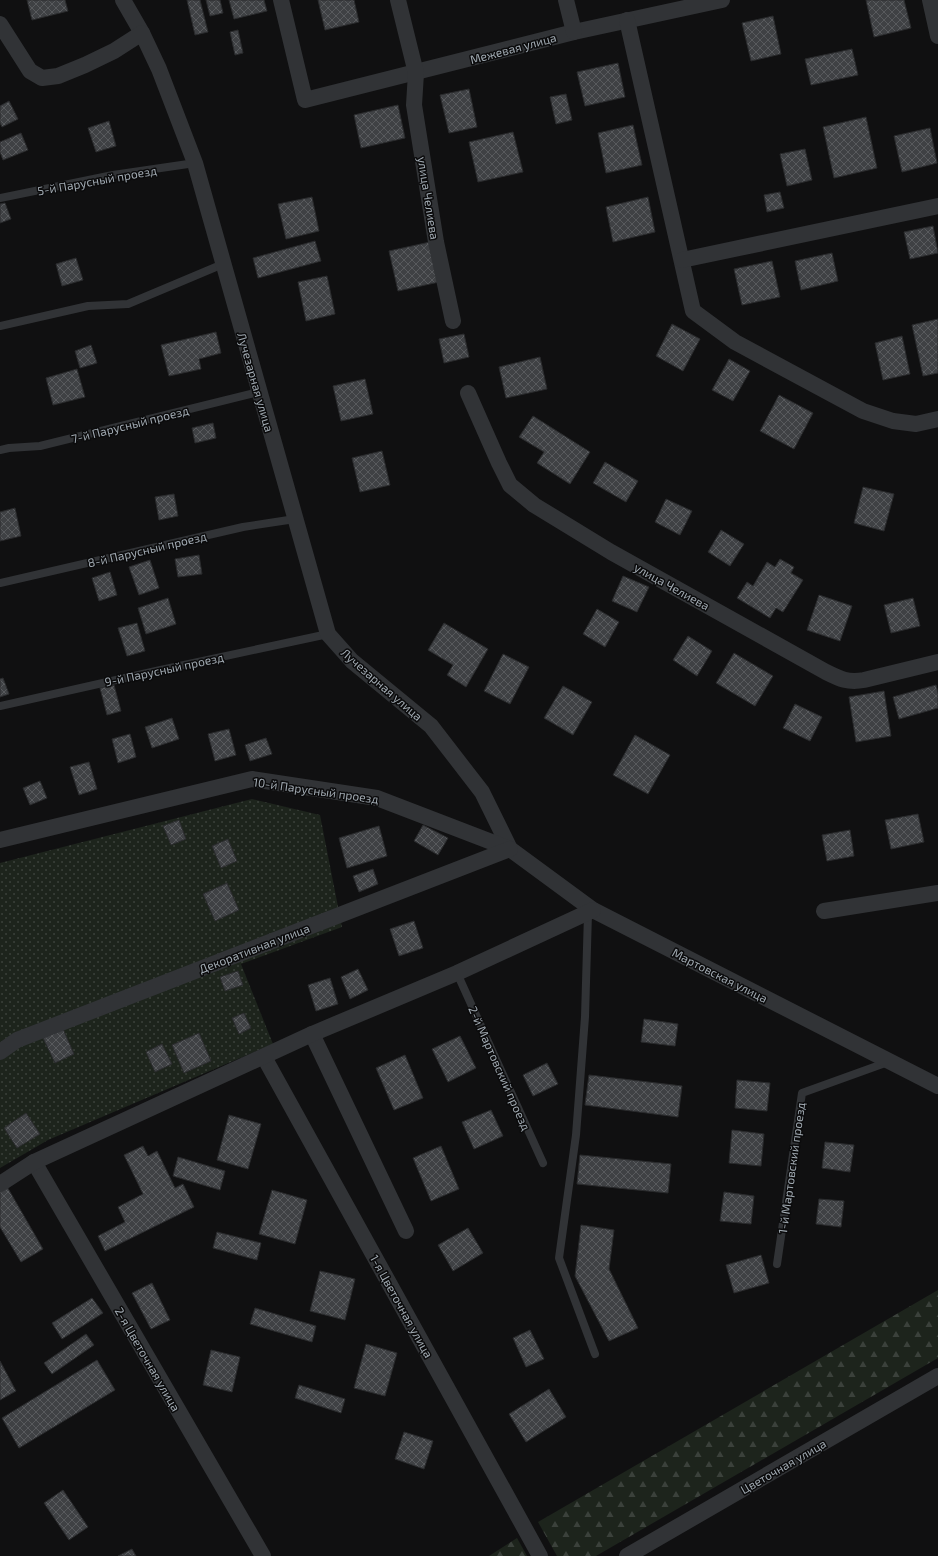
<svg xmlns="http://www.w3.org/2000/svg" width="938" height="1556" viewBox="0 0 938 1556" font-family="'Exo 2',sans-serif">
<defs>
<pattern id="forest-firs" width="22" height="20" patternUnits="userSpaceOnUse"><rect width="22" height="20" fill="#1d241c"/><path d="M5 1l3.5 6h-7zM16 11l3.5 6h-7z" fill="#3b413b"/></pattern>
<pattern id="garden-dots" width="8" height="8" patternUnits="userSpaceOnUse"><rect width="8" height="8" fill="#1d241c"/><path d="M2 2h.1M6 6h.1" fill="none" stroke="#3b413b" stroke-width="1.8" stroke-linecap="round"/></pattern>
<pattern id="building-cross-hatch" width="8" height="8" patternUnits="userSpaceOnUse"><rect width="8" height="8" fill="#3f4144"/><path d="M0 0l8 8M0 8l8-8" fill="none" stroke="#585a5d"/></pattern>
</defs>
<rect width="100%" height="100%" fill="#101011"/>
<g fill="url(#forest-firs)">
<polygon points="938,1290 938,1358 596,1556 557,1556 538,1522"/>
<polygon points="517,1538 527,1556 489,1556"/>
</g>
<polygon fill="url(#garden-dots)" points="252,799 320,815 342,927 241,964 273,1044 48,1140 0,1168 0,863"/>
<g fill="url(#building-cross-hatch)" stroke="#2a2b2d">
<polygon points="27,0 65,0 68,11 32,20"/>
<polygon points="187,0 200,0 208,32 195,35"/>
<polygon points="206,0 220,0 223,13 210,16"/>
<polygon points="229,0 264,0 267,11 234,19"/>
<polygon points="318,0 354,0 359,22 325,30"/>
<polygon points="866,0 904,0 911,28 874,37"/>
<polygon points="773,16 781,54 751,61 742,23"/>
<polygon points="238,30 243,53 235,55 230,32"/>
<polygon points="852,49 858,75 811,85 805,59"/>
<polygon points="618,63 625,97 585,106 577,72"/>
<polygon points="469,89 477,127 449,133 440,95"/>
<polygon points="566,94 572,120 556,124 550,97"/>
<polygon points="9,101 18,119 2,127 0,123 0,106"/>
<polygon points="398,105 405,138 361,148 354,115"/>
<polygon points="866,117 877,168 834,178 823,127"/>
<polygon points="109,121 116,146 96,152 88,128"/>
<polygon points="633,125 642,165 606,173 598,133"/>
<polygon points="930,128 937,163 902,172 894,136"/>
<polygon points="513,132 523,172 478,182 469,142"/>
<polygon points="21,133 28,150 3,160 0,152 0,142"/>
<polygon points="805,149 812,180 787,186 780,154"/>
<polygon points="780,192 784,208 767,212 764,195"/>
<polygon points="312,197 319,231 286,239 278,204"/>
<polygon points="648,197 655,232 613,242 606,207"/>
<polygon points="5,203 11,219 0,223 0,204"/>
<polygon points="933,226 938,253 910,259 904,232"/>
<polygon points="315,241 321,261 258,278 253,258"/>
<polygon points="430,242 439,282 398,291 389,251"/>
<polygon points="832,253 838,281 801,290 795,261"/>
<polygon points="76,258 83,280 62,286 56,264"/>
<polygon points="772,261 780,297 742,305 734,269"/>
<polygon points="327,276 335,314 306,321 298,282"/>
<polygon points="938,319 938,373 923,376 912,325"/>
<polygon points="672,324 700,339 683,371 656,356"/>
<polygon points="216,332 221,353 199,359 201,369 169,376 161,345"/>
<polygon points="464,334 469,357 444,363 439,339"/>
<polygon points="902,336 910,374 883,380 875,343"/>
<polygon points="91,345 97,363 80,368 75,351"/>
<polygon points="540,357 547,389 506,398 499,367"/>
<polygon points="729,359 750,371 733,401 712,390"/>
<polygon points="77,369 85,397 53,405 46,378"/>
<polygon points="365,379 373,414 341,421 333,386"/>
<polygon points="779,395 813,413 794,449 760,431"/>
<polygon points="533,416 590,452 570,484 537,463 544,452 519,437"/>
<polygon points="213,423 216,438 195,443 192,428"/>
<polygon points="382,451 390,485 360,492 352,458"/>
<polygon points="605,462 638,481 626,502 593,483"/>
<polygon points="863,487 894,494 884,531 854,523"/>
<polygon points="174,494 178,516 159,520 155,497"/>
<polygon points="666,499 692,511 680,535 655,522"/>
<polygon points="15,508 21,536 0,541 0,512"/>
<polygon points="721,530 744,544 730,566 708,552"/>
<polygon points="199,555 202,574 178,577 175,559"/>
<polygon points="780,559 794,567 791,573 803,580 783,612 776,608 770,618 737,598 747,582 753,586 767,562 775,567"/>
<polygon points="150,560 159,588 139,595 129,567"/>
<polygon points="110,572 117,595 99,601 92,578"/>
<polygon points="623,576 649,587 637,612 612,601"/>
<polygon points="819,595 852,606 840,641 807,630"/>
<polygon points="168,598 176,624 146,634 138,608"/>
<polygon points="913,598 920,626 891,633 884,605"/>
<polygon points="597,609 619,622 605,647 583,634"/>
<polygon points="137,623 145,651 127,656 118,628"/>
<polygon points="444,623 488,649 466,687 447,675 453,665 428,650"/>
<polygon points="688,636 712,651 697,676 673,660"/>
<polygon points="734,653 773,676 755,706 716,683"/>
<polygon points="503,654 529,667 510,704 484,691"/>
<polygon points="3,678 9,694 0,697 0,679"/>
<polygon points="114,685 121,711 107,715 100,688"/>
<polygon points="936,685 938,693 938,708 899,719 893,697"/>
<polygon points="563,686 592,702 573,735 544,718"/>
<polygon points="884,691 891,736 856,742 849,697"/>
<polygon points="795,704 822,717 810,741 783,728"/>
<polygon points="172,718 179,739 152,748 145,727"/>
<polygon points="229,729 236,755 215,761 208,734"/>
<polygon points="130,734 136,757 118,763 112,739"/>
<polygon points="635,735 670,755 648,794 613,775"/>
<polygon points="266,738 272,754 250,761 245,745"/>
<polygon points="89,762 97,789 79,795 70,767"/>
<polygon points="40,781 47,798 30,805 23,788"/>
<polygon points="918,814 924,842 891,849 885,820"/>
<polygon points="179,820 186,839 171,845 163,826"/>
<polygon points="423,825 448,838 438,855 414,841"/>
<polygon points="379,826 387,856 347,868 339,838"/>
<polygon points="850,830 854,856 827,861 822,835"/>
<polygon points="228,839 237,861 221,868 212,846"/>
<polygon points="373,869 378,884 359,892 353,876"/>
<polygon points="227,883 239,910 215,921 203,894"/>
<polygon points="414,921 423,948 399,956 390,929"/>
<polygon points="358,969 368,990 350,999 341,977"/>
<polygon points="238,971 243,985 225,991 220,977"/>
<polygon points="330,978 338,1004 316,1011 308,985"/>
<polygon points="244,1013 251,1028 239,1034 232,1018"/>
<polygon points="644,1019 678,1024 675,1046 641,1042"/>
<polygon points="63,1029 74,1054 55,1063 43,1038"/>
<polygon points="199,1033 211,1061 184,1073 172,1045"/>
<polygon points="460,1036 476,1068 448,1082 432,1049"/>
<polygon points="162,1044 172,1064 155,1072 146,1052"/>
<polygon points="405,1055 423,1098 394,1110 376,1068"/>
<polygon points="547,1063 558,1084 533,1096 523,1075"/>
<polygon points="589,1075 682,1086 678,1117 585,1105"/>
<polygon points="737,1080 770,1083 767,1111 735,1108"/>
<polygon points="491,1110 503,1136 474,1149 462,1122"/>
<polygon points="26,1113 40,1134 17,1148 4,1128"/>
<polygon points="229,1115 261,1124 248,1169 217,1160"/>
<polygon points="732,1130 764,1134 761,1166 729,1163"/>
<polygon points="825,1142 854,1145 850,1172 822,1168"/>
<polygon points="143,1146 148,1156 157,1151 175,1188 183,1184 194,1207 105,1251 98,1236 125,1222 118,1207 143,1194 124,1155"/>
<polygon points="441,1146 459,1189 431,1201 413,1158"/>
<polygon points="580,1155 671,1164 668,1193 577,1184"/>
<polygon points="178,1157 225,1171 220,1190 173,1176"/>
<polygon points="6,1185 43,1249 21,1262 0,1227 0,1189"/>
<polygon points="272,1190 307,1200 295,1244 259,1234"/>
<polygon points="724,1192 754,1196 751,1224 720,1221"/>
<polygon points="819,1199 844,1201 841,1227 816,1224"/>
<polygon points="581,1225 614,1230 609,1269 638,1328 609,1341 575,1276"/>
<polygon points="468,1228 483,1253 453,1271 438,1245"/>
<polygon points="217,1232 261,1243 257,1260 213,1248"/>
<polygon points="761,1255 769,1283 734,1293 726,1265"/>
<polygon points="320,1271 355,1279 345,1320 310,1311"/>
<polygon points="152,1283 170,1320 151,1329 132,1293"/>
<polygon points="92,1298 103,1313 62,1339 52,1323"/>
<polygon points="255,1308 316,1326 312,1342 250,1324"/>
<polygon points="530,1330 544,1359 526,1367 513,1338"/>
<polygon points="86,1334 94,1345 52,1374 44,1363"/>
<polygon points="366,1344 397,1353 385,1396 354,1388"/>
<polygon points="211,1350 240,1357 232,1392 203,1385"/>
<polygon points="97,1360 115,1390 19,1448 2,1418"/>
<polygon points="0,1361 16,1391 0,1400"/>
<polygon points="299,1385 345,1399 341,1413 295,1398"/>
<polygon points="549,1389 566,1417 526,1442 509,1414"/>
<polygon points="404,1432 433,1441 424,1469 395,1459"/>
<polygon points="63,1490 88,1527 69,1540 44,1503"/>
<polygon points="132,1549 136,1556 118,1556"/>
</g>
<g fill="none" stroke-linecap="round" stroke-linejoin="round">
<g stroke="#313336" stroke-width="8">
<polyline points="0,198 113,175 195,163"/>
<polyline points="0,326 88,306 128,304 223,264"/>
<polyline points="0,450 9,448 40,446 259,392"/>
<polyline points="0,583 243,527 295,519"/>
<polyline points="0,706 156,671 328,634"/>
<polyline points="588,913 585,1017 576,1135 559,1258 595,1354"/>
<polyline points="457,973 543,1163"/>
<polyline points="777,1264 802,1093 888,1062"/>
</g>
<g stroke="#313336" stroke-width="16">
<polyline points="123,0 142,33"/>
<polyline points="281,0 305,100 574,32 722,0"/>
<polyline points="398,0 416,73 414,105 436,242 453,321"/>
<polyline points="566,0 574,32"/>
<polyline points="930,0 938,36"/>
<polyline points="627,20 693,311 735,342 863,411 893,421 916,424 938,419"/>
<polyline points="0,24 30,71 42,78 58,76 85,65 114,51 142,33 159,69 195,163 328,634 352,661 431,726 482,792 510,849"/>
<polyline points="682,260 938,206"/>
<path d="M468,393L499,463L510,485L534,505L611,552L826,672C840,679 848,683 864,680L938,662"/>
<polyline points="0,840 252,779 377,798 510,849 593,910 938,1086"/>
<polyline points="824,911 938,893"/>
<polyline points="312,1034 406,1231"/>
<polyline points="0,1052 17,1040 510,849"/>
<polyline points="264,1057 540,1556"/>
<polyline points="34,1162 263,1556"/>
<polyline points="0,1184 34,1162 312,1034 457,973 593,910"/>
<polyline points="627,1556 938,1376"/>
</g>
</g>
<g text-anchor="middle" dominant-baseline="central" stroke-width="3" stroke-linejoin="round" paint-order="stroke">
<g font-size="12" fill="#a1aab2" stroke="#0b0b0c">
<text transform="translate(513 48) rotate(-15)">Межевая улица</text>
<text transform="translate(97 180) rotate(-10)">5-й Парусный проезд</text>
<text transform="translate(429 198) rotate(81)">улица Челиева</text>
<text transform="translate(256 382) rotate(74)">Лучезарная улица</text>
<text transform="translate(130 424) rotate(-14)">7-й Парусный проезд</text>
<text transform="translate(147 549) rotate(-13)">8-й Парусный проезд</text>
<text transform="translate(672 586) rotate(29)">улица Челиева</text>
<text transform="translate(164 669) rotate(-12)">9-й Парусный проезд</text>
<text transform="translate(382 684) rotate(41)">Лучезарная улица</text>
<text transform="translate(316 790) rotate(8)">10-й Парусный проезд</text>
<text transform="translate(254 948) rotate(-21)">Декоративная улица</text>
<text transform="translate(720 975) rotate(27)">Мартовская улица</text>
<text transform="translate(500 1068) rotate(66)">2-й Мартовский проезд</text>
<text transform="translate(791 1168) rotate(-82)">1-й Мартовский проезд</text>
<text transform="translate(402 1306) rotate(61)">1-я Цветочная улица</text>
<text transform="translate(148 1359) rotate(60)">2-я Цветочная улица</text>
<text transform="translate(783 1466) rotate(-30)">Цветочная улица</text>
</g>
</g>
</svg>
